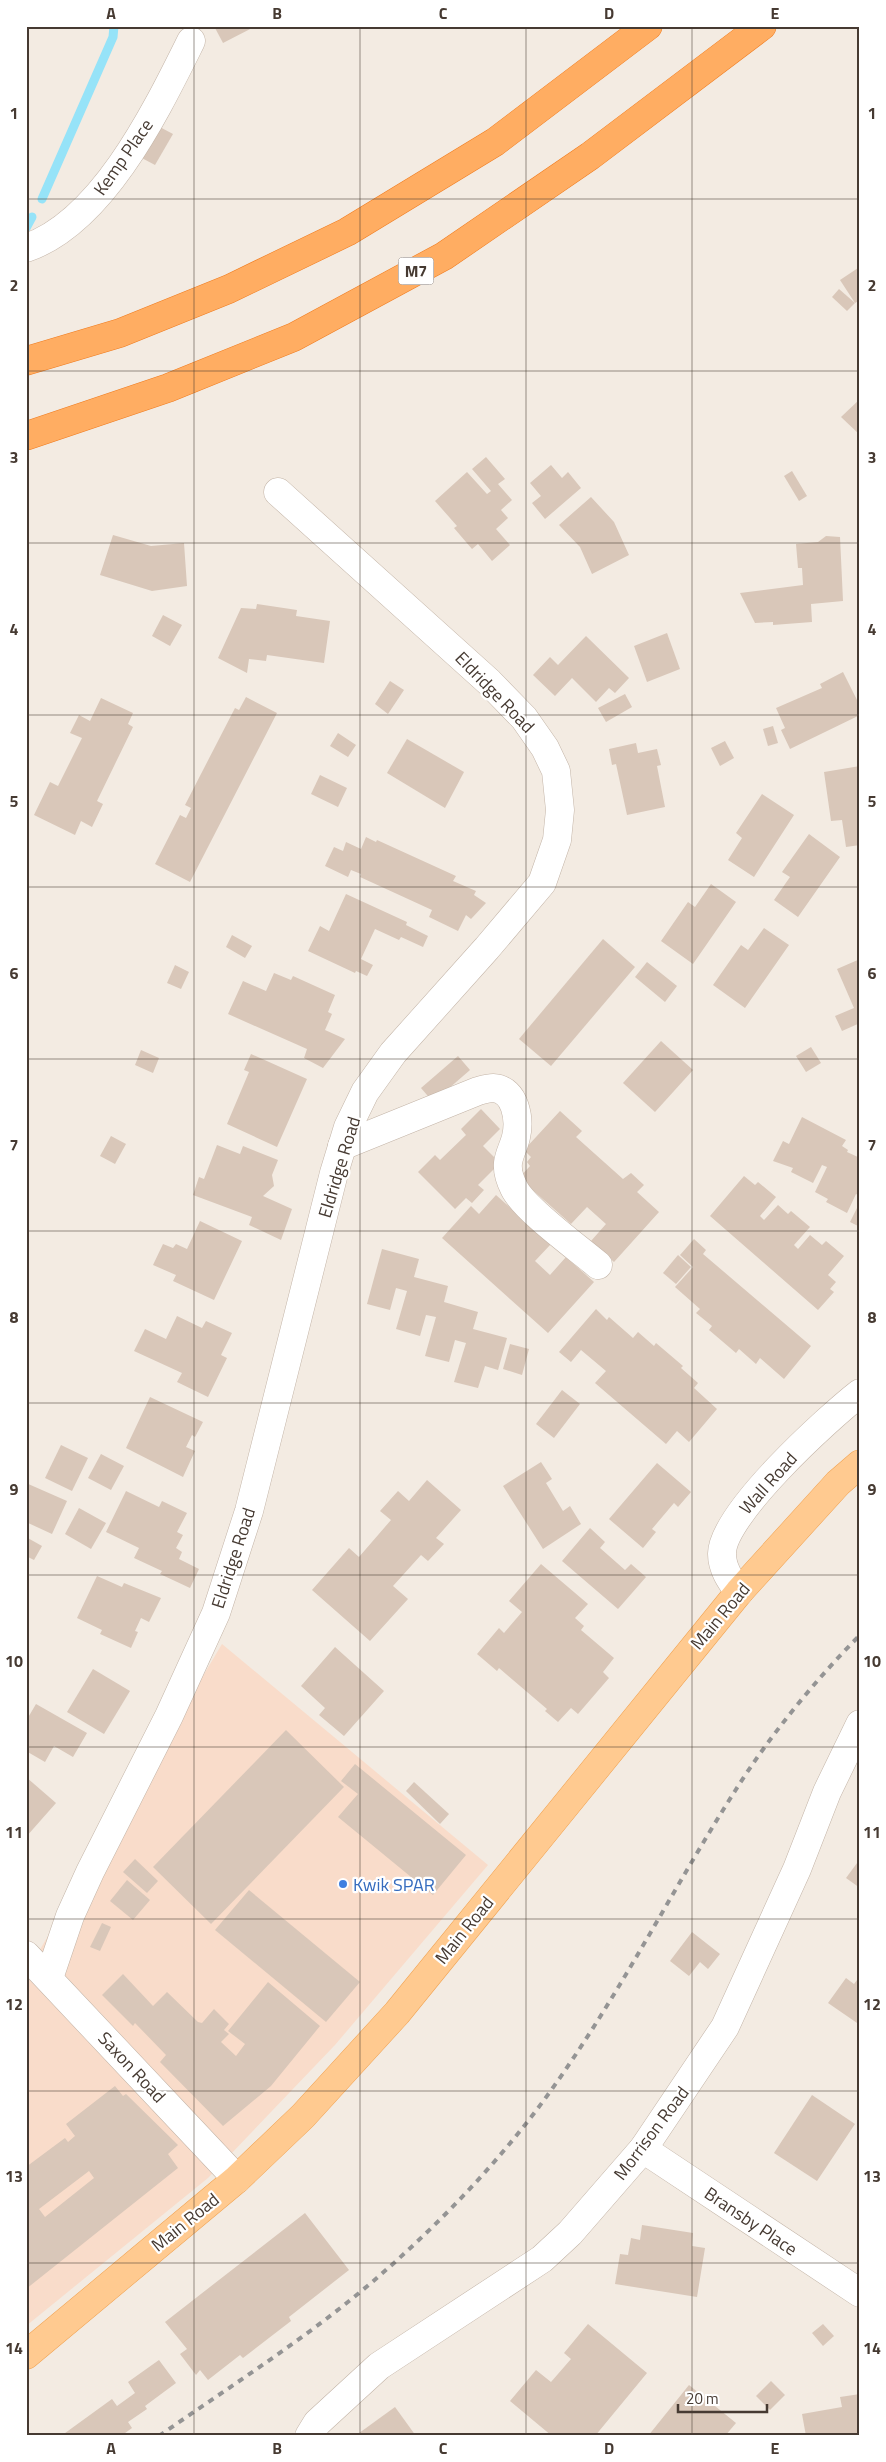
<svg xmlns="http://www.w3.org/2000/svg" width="886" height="2462" viewBox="0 0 886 2462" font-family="'Titillium Web',sans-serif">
<rect width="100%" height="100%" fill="#f3ebe2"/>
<polygon fill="#f9dcca" points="222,1644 488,1865 335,2045 208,2178 26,2326 26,1973"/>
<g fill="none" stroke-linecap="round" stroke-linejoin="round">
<g stroke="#96e3f8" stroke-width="9">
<polyline points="42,199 113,37 114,26"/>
<polyline points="26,228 32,217"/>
</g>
</g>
<g fill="#d9c7b9" fill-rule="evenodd">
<polygon points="214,26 256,26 223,43"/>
<polygon points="156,125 173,134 155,165 138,156"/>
<polygon points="858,268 860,300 855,303 840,280"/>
<polygon points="839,289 855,303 847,311 832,297"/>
<polygon points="860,399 860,435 841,417"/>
<polygon points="486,457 505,479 498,484 512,500 501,510 508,518 496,529 510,545 492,561 478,544 472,549 454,528 457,526 435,501 467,472 487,494 491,491 472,469"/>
<polygon points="551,465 562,478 568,472 581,488 545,519 532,503 541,496 530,483"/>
<polygon points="792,471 807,496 799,501 784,476"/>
<polygon points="591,497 614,522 629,555 592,574 580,547 559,525"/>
<polygon points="113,535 151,546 184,543 187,586 152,591 100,575"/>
<polygon points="826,536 840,537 843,601 811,604 812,622 773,625 773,622 755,623 740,593 803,585 802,568 798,568 796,544 818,542"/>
<polygon points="257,604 297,610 296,616 330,621 324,663 267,655 266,661 249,659 247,673 218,658 241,608 256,609"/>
<polygon points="163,615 182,625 170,646 152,636"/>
<polygon points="667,633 680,669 647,682 634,646"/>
<polygon points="586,636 629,678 615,693 609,688 596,702 572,678 555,696 533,675 550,657 558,665"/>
<polygon points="843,672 860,706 860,715 790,749 781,730 785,728 776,708 822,688 820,684"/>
<polygon points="390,681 404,690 388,714 375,704"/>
<polygon points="625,694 632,707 606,722 598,708"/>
<polygon points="246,697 277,713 190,882 155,864 180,815 186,818 191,808 185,805 235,708 239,710"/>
<polygon points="101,698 133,713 128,724 133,727 97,801 103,804 92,827 81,821 75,835 34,815 50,782 58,786 82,738 70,733 79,715 90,721"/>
<polygon points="773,726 778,743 768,746 763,729"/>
<polygon points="338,733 356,745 348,757 330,746"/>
<polygon points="407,739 464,772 445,808 387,773"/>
<polygon points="725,741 734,758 720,766 711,748"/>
<polygon points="636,743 638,753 657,749 661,765 657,766 665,807 627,815 616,764 612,765 609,749"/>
<polygon points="860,766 860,845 846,847 842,820 831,821 824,772"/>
<polygon points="320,775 347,788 338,807 311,794"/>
<polygon points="762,794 794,815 754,877 728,860 742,838 736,833"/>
<polygon points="809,834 840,857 798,917 774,900 790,877 782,872"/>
<polygon points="366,837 376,842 377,840 456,876 453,881 476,891 474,895 486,903 471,919 466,915 458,931 429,917 432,910 360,877 361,874 351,870 348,877 325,866 334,847 343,851 346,842 361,849"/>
<polygon points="711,884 736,902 693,964 661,941 688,902 695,907"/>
<polygon points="346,894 407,922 406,925 428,936 423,947 401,937 399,940 375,929 361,959 373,965 367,976 356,971 355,973 308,951 320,926 329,931"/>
<polygon points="764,928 789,945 745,1008 713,985 741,945 748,950"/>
<polygon points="232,935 252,946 245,958 226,947"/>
<polygon points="603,939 635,967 551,1066 519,1039"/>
<polygon points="860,959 860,1023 842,1031 835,1016 854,1008 837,969"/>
<polygon points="647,962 677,986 665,1002 635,977"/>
<polygon points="175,965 189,972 181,989 167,983"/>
<polygon points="274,973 291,980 293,976 335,995 328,1012 332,1014 325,1030 345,1039 323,1068 304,1058 307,1049 228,1014 243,981 266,991"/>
<polygon points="661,1041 693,1070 655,1112 623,1083"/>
<polygon points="811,1047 821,1063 806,1072 796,1056"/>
<polygon points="141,1050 159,1058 153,1073 135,1065"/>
<polygon points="251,1054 307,1079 277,1147 227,1124 249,1072 244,1070"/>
<polygon points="458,1056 470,1070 433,1102 421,1088"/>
<polygon points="481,1109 500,1129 483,1146 500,1163 478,1185 484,1190 472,1203 466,1198 455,1209 418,1172 435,1155 440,1160 466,1135 461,1129"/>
<polygon points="560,1111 582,1131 576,1137 623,1179 631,1173 644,1185 637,1192 659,1212 614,1262 591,1241 606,1224 587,1207 571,1224 519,1178 530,1166 527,1162 531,1157 524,1150"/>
<polygon points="802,1117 846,1140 842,1146 848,1150 847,1152 860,1158 860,1196 856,1194 847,1213 826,1202 828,1199 815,1192 827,1167 822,1165 813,1183 791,1172 793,1168 773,1161 783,1141 789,1144"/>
<polygon points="111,1136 126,1144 115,1164 100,1156"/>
<polygon points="217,1145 240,1154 243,1146 278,1160 272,1175 274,1186 263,1196 292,1209 281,1240 249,1225 252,1217 193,1195 199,1177 204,1179"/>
<polygon points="744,1176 755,1185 758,1182 776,1197 760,1216 764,1220 778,1205 788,1214 791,1211 810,1227 794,1245 798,1249 810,1235 822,1245 826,1241 844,1256 828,1275 836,1282 830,1289 834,1292 818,1310 710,1216"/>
<polygon points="496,1195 551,1244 535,1261 550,1275 566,1257 594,1282 548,1333 442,1238 471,1206 479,1214"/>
<polygon points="860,1202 860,1227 850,1222"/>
<polygon points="200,1221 242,1241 214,1300 173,1281 176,1275 153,1265 163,1244 173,1248 176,1244 187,1249"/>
<polygon points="694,1239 706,1250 703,1254 811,1346 784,1379 760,1358 756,1364 739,1349 736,1353 709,1330 712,1326 696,1313 700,1309 675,1287 693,1267 680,1255"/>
<polygon points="382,1249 419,1259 414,1277 448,1286 444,1302 478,1312 473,1329 507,1338 498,1370 485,1366 478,1388 454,1382 466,1343 455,1340 449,1362 425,1356 436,1317 426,1315 420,1336 396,1329 407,1291 396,1288 390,1310 367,1304"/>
<polygon points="678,1255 691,1267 676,1284 663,1273"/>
<polygon points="596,1309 607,1320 609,1317 633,1338 638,1332 654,1346 656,1343 683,1366 681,1368 698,1383 694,1388 717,1409 689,1442 677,1431 666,1444 595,1383 606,1371 581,1350 571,1362 559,1352"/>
<polygon points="177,1316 202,1328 206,1321 232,1333 221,1355 227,1358 208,1397 177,1382 182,1373 134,1351 145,1329 166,1339"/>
<polygon points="510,1344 529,1349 522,1375 503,1369"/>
<polygon points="562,1390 580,1404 554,1438 536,1424"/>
<polygon points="150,1397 203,1422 195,1437 192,1435 186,1447 195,1451 183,1477 126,1448"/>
<polygon points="61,1445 88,1458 72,1491 45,1478"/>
<polygon points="101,1454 124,1466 111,1490 88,1478"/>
<polygon points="541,1462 552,1479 546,1483 563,1511 570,1506 581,1524 543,1549 503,1486"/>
<polygon points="657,1463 691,1492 678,1507 674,1503 652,1529 656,1532 643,1548 609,1519"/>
<polygon points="427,1480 461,1510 436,1538 444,1544 428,1561 421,1555 393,1586 408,1599 370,1641 312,1590 349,1548 359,1557 391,1520 380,1511 398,1491 409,1501"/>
<polygon points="26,1483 67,1501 52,1534 26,1522"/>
<polygon points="126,1491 159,1507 162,1501 187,1513 177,1532 183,1535 176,1548 182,1552 179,1559 199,1569 190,1588 160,1574 162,1571 134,1558 139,1548 106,1532"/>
<polygon points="79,1508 106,1523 91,1549 65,1534"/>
<polygon points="590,1528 605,1542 600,1548 625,1570 631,1564 646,1577 618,1609 562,1561"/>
<polygon points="26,1537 42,1546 34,1560 26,1556"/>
<polygon points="541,1564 588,1604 575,1618 584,1626 581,1630 614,1658 603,1672 609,1678 578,1714 571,1708 558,1722 545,1711 547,1709 499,1668 497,1671 477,1654 499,1628 504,1633 522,1612 509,1601"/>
<polygon points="97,1576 122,1587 124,1583 161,1598 149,1622 141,1618 135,1631 138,1632 131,1648 100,1634 102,1630 77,1618"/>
<polygon points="335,1647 384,1691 344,1736 319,1715 325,1708 301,1686"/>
<polygon points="93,1669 130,1691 104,1734 67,1712"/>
<polygon points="36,1704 87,1733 73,1757 54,1746 45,1762 26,1751 26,1721"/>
<polygon points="286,1730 344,1787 211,1924 153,1867"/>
<polygon points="355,1764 466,1855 433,1895 338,1817 358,1794 341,1781"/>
<polygon points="26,1777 56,1803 26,1837"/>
<polygon points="414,1782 449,1814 440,1824 406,1791"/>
<polygon points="135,1859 158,1881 147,1893 123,1872"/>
<polygon points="860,1859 860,1888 846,1878"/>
<polygon points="127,1880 150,1900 133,1920 110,1901"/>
<polygon points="249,1890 360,1982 326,2022 215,1930"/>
<polygon points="102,1923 111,1927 100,1951 90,1947"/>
<polygon points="692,1932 720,1954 708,1969 700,1962 689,1976 670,1961"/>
<polygon points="123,1974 153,2006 167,1992 198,2022 202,2023 214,2009 229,2024 224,2030 229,2034 221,2042 236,2056 245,2044 228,2031 268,1982 320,2026 271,2086 223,2126 160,2062 166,2055 135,2023 133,2026 102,1995"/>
<polygon points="860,1976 860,2025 828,2003 846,1978 854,1984"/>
<path d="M115,2086L123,2096L126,2094L178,2145L168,2154L178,2168L26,2289V2167L65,2138L68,2142L75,2136L66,2124ZM89,2171L94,2178L45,2217L39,2209Z"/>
<polygon points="812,2095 855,2124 817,2181 774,2153"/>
<polygon points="305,2213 349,2270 289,2317 291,2321 243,2358 240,2355 208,2380 200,2370 196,2375 180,2354 187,2349 165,2322"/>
<polygon points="642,2225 693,2233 692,2246 705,2248 697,2297 615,2284 620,2254 628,2255 631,2238 640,2240"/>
<polygon points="588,2324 647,2373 595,2436 552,2436 510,2401 536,2370 551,2382 571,2359 564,2353"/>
<polygon points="823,2324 834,2336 823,2346 812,2333"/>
<polygon points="159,2360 176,2383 145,2406 147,2409 128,2422 132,2428 121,2436 61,2436 112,2399 117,2406 135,2393 128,2382"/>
<polygon points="771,2381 785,2395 770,2410 756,2396"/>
<polygon points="689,2385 736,2423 725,2436 648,2436"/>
<polygon points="860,2394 860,2436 806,2436 802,2414 842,2407 840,2397"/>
<polygon points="395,2407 416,2436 355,2436"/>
</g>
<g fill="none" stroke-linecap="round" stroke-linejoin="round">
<g stroke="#c3b4a7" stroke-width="29">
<g id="minor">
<path d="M26,248C103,222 157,109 191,41"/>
<path d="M342,1146L478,1091C482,1090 488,1088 493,1088C516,1089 520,1120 516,1137C514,1146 509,1154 508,1163C507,1172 510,1180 514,1188C524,1209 578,1248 598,1265"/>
<path d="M739,1592C731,1581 722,1569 722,1554C721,1515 828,1418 860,1393"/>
<polyline points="26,1955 237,2179"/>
<polyline points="49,1978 70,1916 90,1872 169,1716 216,1613 249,1511 334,1173 348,1127 365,1092 393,1053 487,948 542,883 557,840 560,810 556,771 545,748 524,718 489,682 278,492"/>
<polyline points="643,2149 860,2293"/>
<polyline points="309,2436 317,2423 379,2366 542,2259 570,2233 643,2149 725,2027 797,1869 827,1792 860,1724"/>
</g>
</g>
<g stroke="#f1a352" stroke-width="29">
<polyline id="major" points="26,2355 237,2179 303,2116 397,2013 739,1592 838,1483 860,1464"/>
</g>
<g stroke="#ef7c20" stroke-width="29">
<g id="highway">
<polyline points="26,361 120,333 229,289 347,232 495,142 648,26"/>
<polyline points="26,436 168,388 294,337 444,256 590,156 762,26"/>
</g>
</g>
<use href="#minor" stroke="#fff" stroke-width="28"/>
<use href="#major" stroke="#ffca90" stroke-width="28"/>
<use href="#highway" stroke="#ffad62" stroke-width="28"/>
<path stroke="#949494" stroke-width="4" stroke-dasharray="6 6" stroke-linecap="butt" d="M159,2436C232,2385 310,2336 378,2277C439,2224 496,2165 544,2100C616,2002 670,1893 735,1791C768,1738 816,1679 860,1635"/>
</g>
<path fill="none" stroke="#463a32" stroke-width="1" stroke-opacity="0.55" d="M194,26V2436M360,26V2436M526,26V2436M692,26V2436M26,199H860M26,371H860M26,543H860M26,715H860M26,887H860M26,1059H860M26,1231H860M26,1403H860M26,1575H860M26,1747H860M26,1919H860M26,2091H860M26,2263H860"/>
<circle fill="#3f7fe0" stroke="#fff" stroke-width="2" cx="343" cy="1884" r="5"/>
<g text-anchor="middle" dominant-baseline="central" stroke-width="4.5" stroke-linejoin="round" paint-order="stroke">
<rect fill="#fff" stroke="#7e7570" stroke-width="1" x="398.5" y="257.5" width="35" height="27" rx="4"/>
<g font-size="16" font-weight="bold" fill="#463a32">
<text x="416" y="271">M7</text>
</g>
<g font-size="18" fill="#463a32" stroke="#fff">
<text transform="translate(123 157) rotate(-55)">Kemp Place</text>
<text transform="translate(495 692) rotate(46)">Eldridge Road</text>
<text transform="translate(339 1167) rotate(-73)">Eldridge Road</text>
<text transform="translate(768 1483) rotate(-48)">Wall Road</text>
<text transform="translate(233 1558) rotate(-72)">Eldridge Road</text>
<text transform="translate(720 1616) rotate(-50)">Main Road</text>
<text transform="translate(464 1930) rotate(-51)">Main Road</text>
<text transform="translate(132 2067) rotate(47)">Saxon Road</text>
<text transform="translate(651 2133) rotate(-53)">Morrison Road</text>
<text transform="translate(751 2221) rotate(34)">Bransby Place</text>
<text transform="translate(185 2222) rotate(-39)">Main Road</text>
</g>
<g font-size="18" fill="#366cbe" stroke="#fff" text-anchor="start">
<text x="353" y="1884">Kwik SPAR</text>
</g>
</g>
<rect width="886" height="2462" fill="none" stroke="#ffffff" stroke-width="55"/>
<path d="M678 2404v8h89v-8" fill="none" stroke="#463a32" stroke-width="2.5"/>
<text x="686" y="2404" font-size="15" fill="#463a32" stroke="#ffffff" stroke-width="4" paint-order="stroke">20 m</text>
<rect x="28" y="28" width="830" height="2406" fill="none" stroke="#463a32" stroke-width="2"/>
<g font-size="16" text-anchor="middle" font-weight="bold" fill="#463a32">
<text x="111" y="19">A</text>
<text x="277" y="19">B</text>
<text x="443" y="19">C</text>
<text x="609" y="19">D</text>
<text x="775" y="19">E</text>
<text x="14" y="119">1</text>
<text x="872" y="119">1</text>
<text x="14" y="291">2</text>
<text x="872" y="291">2</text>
<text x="14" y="463">3</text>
<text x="872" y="463">3</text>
<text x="14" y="635">4</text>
<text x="872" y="635">4</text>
<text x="14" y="807">5</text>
<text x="872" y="807">5</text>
<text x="14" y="979">6</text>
<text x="872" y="979">6</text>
<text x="14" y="1151">7</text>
<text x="872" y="1151">7</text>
<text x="14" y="1323">8</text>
<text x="872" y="1323">8</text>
<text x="14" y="1495">9</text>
<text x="872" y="1495">9</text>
<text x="14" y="1667">10</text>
<text x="872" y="1667">10</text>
<text x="14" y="1838">11</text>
<text x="872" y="1838">11</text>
<text x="14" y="2010">12</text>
<text x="872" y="2010">12</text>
<text x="14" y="2182">13</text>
<text x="872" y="2182">13</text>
<text x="14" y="2354">14</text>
<text x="872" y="2354">14</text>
<text x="111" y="2454">A</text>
<text x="277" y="2454">B</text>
<text x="443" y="2454">C</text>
<text x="609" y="2454">D</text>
<text x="775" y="2454">E</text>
</g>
</svg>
